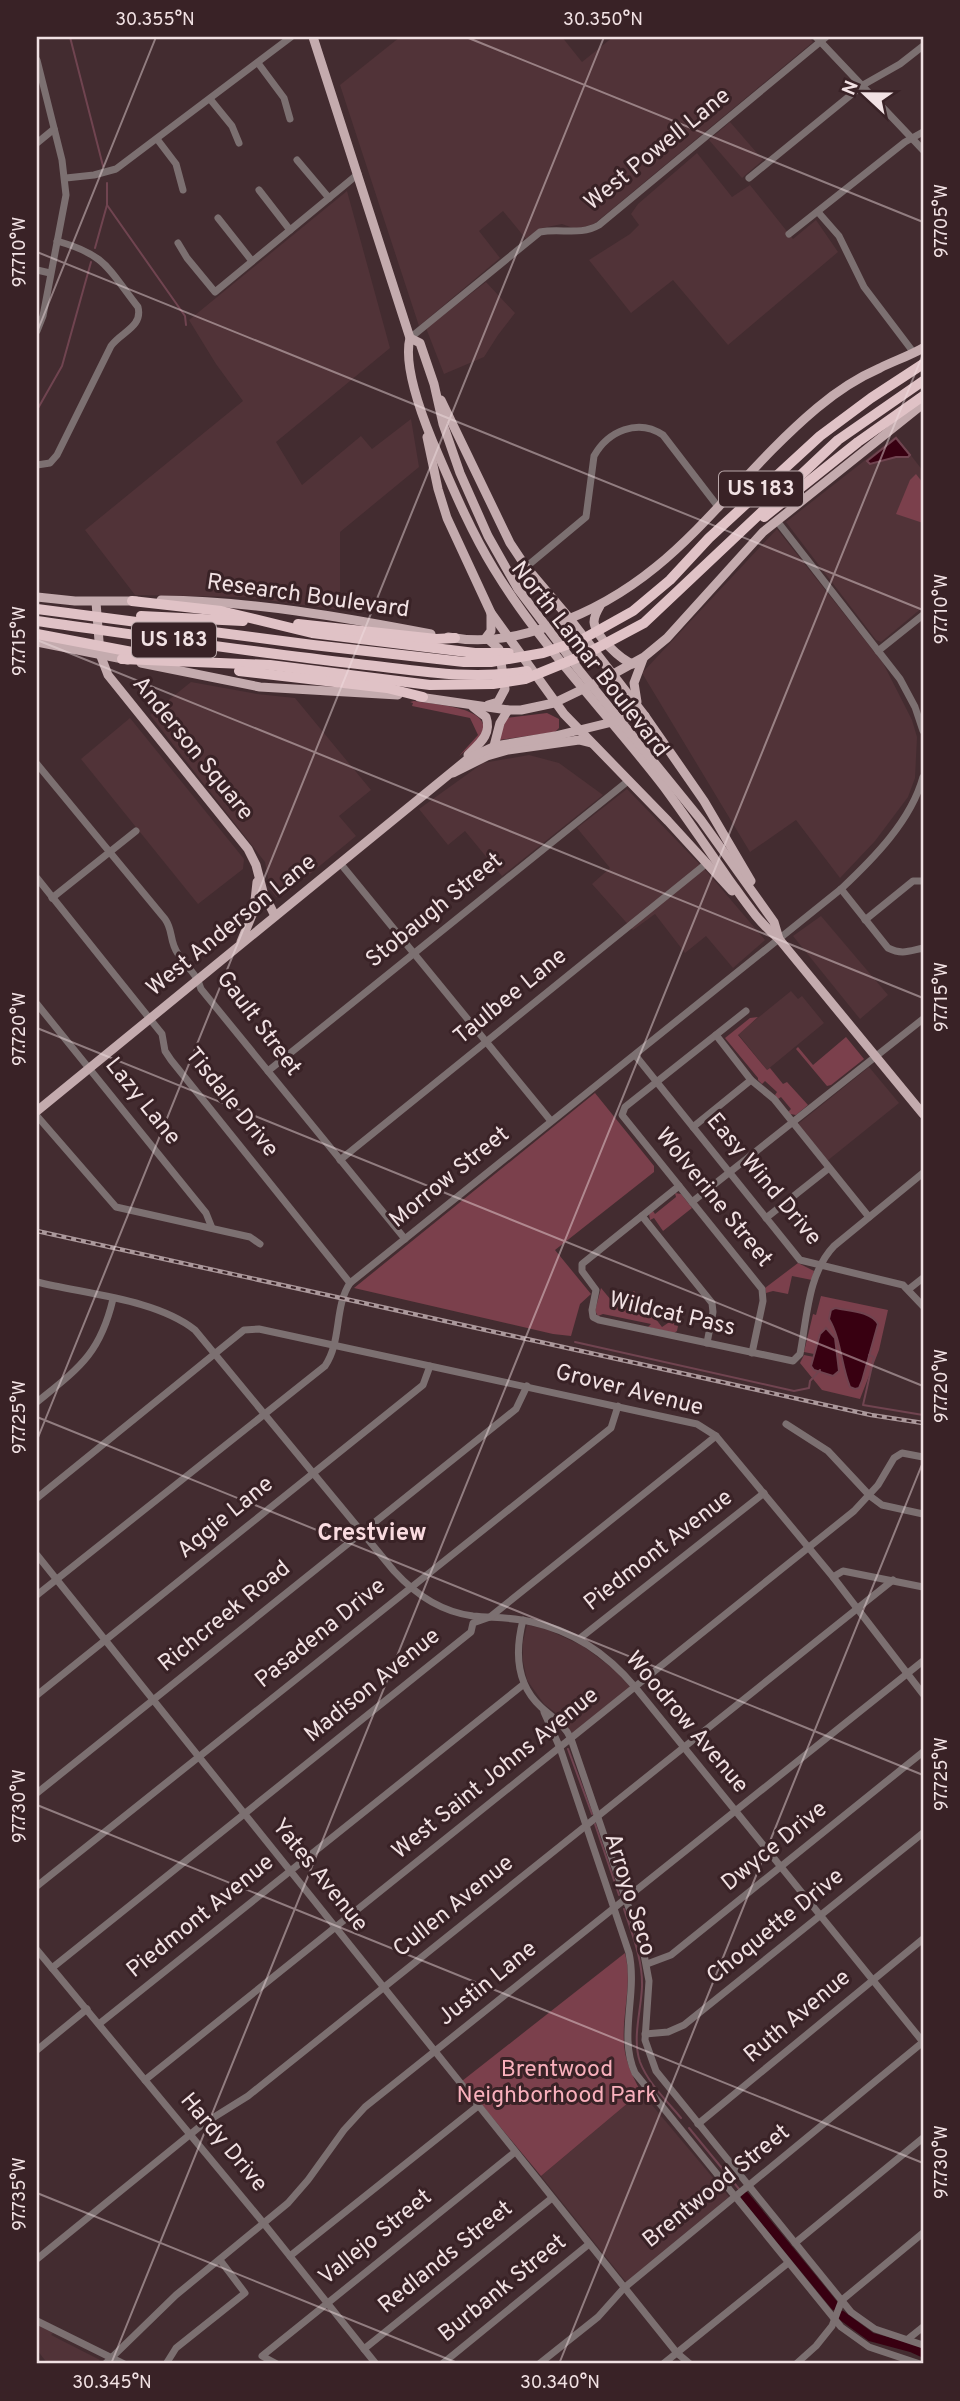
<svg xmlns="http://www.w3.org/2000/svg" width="960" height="2401" viewBox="0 0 960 2401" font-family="Overpass,sans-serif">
<rect width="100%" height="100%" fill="#432c30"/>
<g fill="#513338">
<polygon points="400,37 562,37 582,62 613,37 809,37 813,42 594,224 576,229 562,224 542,228 526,239 503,211 479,231 500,258 419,326 340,85"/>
<polygon points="730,122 763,160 742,178 709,140"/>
<polygon points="697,153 732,197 750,185 793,239 816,220 838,252 728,345 673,280 631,313 589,260 630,234 639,225 631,214 638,204"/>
<polygon points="347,191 390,348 276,442 302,485 361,436 372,449 411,419 419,467 340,532 340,610 244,597 135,595 85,530 243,401 216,364 189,320"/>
<polygon points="486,282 515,313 498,335 484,357 444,374 426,328"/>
<polygon points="896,436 923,471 923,607 881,642 876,640 786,522"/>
<polygon points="777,529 883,663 912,720 917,737 915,778 908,797 875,841 840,878 796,820 750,852 642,673"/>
<polygon points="191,682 257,694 295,698 371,790 339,816 356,836 282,897 276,897 270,889 265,862 150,715"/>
<polygon points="130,718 244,859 243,869 198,904 81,759"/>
<polygon points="529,755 559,763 603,795 502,876 465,831 448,845 419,809 483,763"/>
<polygon points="627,789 708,873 765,940 733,968 706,936 685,953 655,914 633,930 592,884 610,868 577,828"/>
<polygon points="821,916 888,995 860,1019 793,936"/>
<polygon points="791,991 798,999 802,996 824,1023 767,1070 738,1034"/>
<polygon points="869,1067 899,1103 827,1161 798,1124"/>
<polygon points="527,1625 546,1629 583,1646 615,1670 630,1687 572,1734 560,1716 544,1704 527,1680 523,1661 523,1642"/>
<polygon points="641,2092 729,2197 626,2282 541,2176"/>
<polygon points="37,2325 53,2333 51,2335 100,2360 95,2364 48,2364 37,2350"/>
</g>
<g fill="#7b404c">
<polygon points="916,474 923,483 923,523 896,514 910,480"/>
<path d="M414,701C430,704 500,707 480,737C475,744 466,750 459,756L478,735L470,718L412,706L413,703L410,702Z"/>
<polygon points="547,713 559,719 559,728 555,732 499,740 506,718"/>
<polygon points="758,1017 738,1035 767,1070 770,1068 783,1084 787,1082 808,1105 796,1115 790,1114 788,1112 791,1109 781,1097 778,1099 775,1095 777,1092 765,1081 762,1084 758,1080 758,1078 725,1038 750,1018"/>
<polygon points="846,1037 864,1059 831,1085 827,1086 796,1049 798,1047 813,1065"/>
<polygon points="595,1093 654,1166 654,1172 555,1250 591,1294 580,1304 571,1336 553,1334 354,1288"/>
<polygon points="675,1193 681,1194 692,1208 663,1231 654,1218 650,1220 649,1214 653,1211 655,1214 676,1197"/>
<polygon points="798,1263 814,1271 812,1280 792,1276 788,1294 773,1291 766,1293 765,1288"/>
<polygon points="601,1288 616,1306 634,1291 662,1327 680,1315 679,1320 675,1320 674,1325 678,1326 677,1331 674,1333 648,1327 651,1324 603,1314 598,1316 595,1311"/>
<polygon points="821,1296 888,1310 879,1350 860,1399 822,1390 800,1363 804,1355 814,1357 814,1354 804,1352 813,1314 816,1315"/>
<path d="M625,1953C634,1988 618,2023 626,2057C629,2069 635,2081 641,2092L541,2176L462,2081Z"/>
</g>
<g fill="#380011" stroke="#704450" stroke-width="2">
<polygon points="896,438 910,455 908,457 896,457 870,464 867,461"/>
<path d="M835,1308C849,1311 871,1311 878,1324L862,1381L859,1388L855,1389L850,1387C841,1365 841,1339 829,1319L831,1310Z"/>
<polygon points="826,1328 835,1338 839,1371 833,1376 814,1370 811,1366 820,1334"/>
</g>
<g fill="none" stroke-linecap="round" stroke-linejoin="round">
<g stroke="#704450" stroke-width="2">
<polyline points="70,37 103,166"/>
<polyline points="107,205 185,316 186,325"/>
<polyline points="95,248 107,205 107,183"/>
<polyline points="37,410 62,366 91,262"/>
<polyline points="575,1342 794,1391 809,1388 810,1381 820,1370"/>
<polyline points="869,1355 874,1357 863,1405 923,1415"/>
<polyline points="568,1749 592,1814"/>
<polyline points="595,1824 619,1895"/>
<path d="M624,1909C632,1934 643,1960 642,1987C641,2011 632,2038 640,2062C648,2083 667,2101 681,2118"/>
<polyline points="689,2128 739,2189"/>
</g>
<g stroke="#380011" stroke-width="9">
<polyline points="745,2196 835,2306"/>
<polyline points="841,2315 871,2337 912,2348 923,2353"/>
</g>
<g stroke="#7c7071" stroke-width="7">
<polyline points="816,37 923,150"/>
<polyline points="37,60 62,160 66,195 43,316 37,331"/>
<polyline points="258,63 284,98 290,119"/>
<polyline points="210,99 232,126 239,143"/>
<polyline points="157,139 176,164 183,190"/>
<polyline points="37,143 54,129"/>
<polyline points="297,160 329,198"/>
<polyline points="66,178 94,175 116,169 291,37"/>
<polyline points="749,178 863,85 900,64 923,46"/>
<polyline points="259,190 290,230"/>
<polyline points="818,212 839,236 864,287 914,353"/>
<polyline points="218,218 252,261"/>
<polyline points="789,234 905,142 923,132"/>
<polyline points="178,243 187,258 215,292 358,174"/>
<polyline points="37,270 50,273"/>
<path d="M410,338L540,232C561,228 580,236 599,225L826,37"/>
<path d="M37,465L50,463L57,455L111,346C121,332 143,327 138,307C108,269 107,255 57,241"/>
<polyline points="777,521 900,679 915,707 923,731"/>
<path d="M526,567L586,517L594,456C608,431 638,418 663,435L719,508"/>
<polyline points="878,651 923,615"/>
<path d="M37,764L165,919C172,929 170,936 174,946C180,963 196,970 201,989L405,1239"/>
<polyline points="340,863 551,1121"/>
<polyline points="37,878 162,1034 165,1051 171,1060 350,1283"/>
<path d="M841,889L888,948C902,955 909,951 923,948"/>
<polyline points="52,898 136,831"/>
<polyline points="865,920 913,881 923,881"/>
<polyline points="37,1004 206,1213 212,1228"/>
<polyline points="746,1011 625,1107 622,1115 762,1289 763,1301 752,1353"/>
<polyline points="716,1035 751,1080 774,1099 869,1217"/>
<polyline points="635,1055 800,1260 903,1285 923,1306"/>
<polyline points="268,1071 628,781"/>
<polyline points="37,1116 116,1207 250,1237 260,1244"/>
<polyline points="693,1127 751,1080"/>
<polyline points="340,1160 707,863"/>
<path d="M679,1186L582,1264V1271L596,1290L592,1310L593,1317L599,1320L793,1361L800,1354C807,1318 808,1273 834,1246L923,1173"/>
<polyline points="692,1202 923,1019"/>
<polyline points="642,1216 712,1303 713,1312 707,1343"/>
<polyline points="766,1218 829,1168"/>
<path d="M37,1282C85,1294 156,1299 195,1330L394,1571C415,1594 442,1612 473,1616C492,1618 513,1617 532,1622C574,1631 608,1655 635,1687L923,2042"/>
<polyline points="909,1289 923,1278"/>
<path d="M37,1402C79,1368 100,1354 113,1299"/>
<polyline points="786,1424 828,1451 870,1496 882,1505 923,1514"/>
<polyline points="37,1498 244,1330 259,1329 697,1424 716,1436 833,1577 923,1694"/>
<polyline points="37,1555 677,2353 690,2364"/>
<polyline points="833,1577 843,1571 923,1587"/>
<path d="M37,1595L325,1366C342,1341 334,1307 350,1283L841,889C873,859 911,821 923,777"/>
<path d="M523,1620C515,1651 516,1684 541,1707C553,1718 564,1724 571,1739L643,1949L649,1981L645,2040L656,2071L851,2312L875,2329L923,2345"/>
<polyline points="579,1639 764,1493"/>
<polyline points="37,1695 423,1385 430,1366"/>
<path d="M544,1712L560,1748L629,1953C638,1994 618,2035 635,2073L841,2327L869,2347L920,2364"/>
<polyline points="37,1793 516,1409 527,1386"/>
<polyline points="37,1886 611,1428 618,1406"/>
<polyline points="37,1950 261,2220 376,2364"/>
<polyline points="647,1964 671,1955 923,1752"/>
<polyline points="52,1968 471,1632 473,1623 490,1617 716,1436"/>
<polyline points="99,2024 524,1684"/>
<polyline points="645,2034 668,2032 684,2025 923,1833"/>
<polyline points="37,2050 87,2009"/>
<polyline points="145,2080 854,1511 878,1485 894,1458 902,1453 923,1457"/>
<polyline points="698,2124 923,1939"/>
<polyline points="795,2243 923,2138"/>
<polyline points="290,2256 478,2106"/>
<polyline points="37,2259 203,2124 248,2096 893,1580"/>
<polyline points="37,2321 124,2364"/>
<polyline points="908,2339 923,2327"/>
<polyline points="364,2349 552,2198"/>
<polyline points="105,2364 176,2295 288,2203 308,2180 344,2130 365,2107 923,1661"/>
<polyline points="166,2364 176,2348 245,2293 220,2260"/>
<polyline points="277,2364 262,2356 515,2152"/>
<polyline points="442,2364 589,2244"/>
<polyline points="539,2364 598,2317 624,2288 923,2042"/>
<polyline points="663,2364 788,2263"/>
<polyline points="796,2364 816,2346 832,2326 842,2300 923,2233"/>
</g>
<g stroke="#c4abae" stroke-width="9">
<path d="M313,37L410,338C403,365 421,413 432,440C451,484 469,528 494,569C542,648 608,714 664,787C686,817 707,848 728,878C744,900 758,922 779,939L923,1114"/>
<polyline points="410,338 420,343 434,384 443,424 460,473 488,536 518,589 579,670 701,820 774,922 779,939"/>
<polyline points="441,400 510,543 526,567 570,619 645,716 704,801 751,881"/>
<polyline points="427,437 438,489 447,518 491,613 564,714 668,821 732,891"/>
<polyline points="37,597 75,601 136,601"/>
<path d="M161,600C252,601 342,617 431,634"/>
<polyline points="96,602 100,654 108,675 248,849 256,865 263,892 275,916"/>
<path d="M600,606C597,611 594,617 594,622C595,636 621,660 633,664"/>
<path d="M448,637C485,644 519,637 553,625C677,582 723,487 817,408C836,392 857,378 880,368C894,361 909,356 923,348"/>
<polyline points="485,639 491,631 491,613"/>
<polyline points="488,639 499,649 505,689 498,702 488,705"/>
<polyline points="37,642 128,660"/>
<polyline points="141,663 260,687 398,695"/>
<polyline points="419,697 508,710 521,710 554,703 606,678 644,657 667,638 763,532 923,404"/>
<polyline points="637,702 634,683 643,659"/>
<polyline points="493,750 500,723 508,710"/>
<path d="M468,755C480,743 492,734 486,717L473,707"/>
<polyline points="453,773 487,756 508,750 579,740 591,743"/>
<polyline points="241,942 254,910 257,882"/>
<polyline points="37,1111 469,758 495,746 555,736 637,716 645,716"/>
</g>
<g stroke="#e0c2c6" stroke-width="10">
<polyline points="764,517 858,442 923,396"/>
<polyline points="132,601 221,611 312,633 475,653 509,653"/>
<polyline points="37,609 313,645 464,662 491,662 543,653 581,640 633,611 670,580 709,538 820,436 871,398 923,364"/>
<polyline points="141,616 243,621"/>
<path d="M37,621C144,636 251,652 358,664C414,670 471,681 527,671"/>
<polyline points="298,624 436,639 455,638"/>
<polyline points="37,634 148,655"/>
<polyline points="122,659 270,665 430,685 493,684 525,679 584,655 644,623 838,440 923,381"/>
<polyline points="239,671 387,688 423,697"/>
</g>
<g stroke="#ab989b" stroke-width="4.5">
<polyline id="rail" points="37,1231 871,1415 923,1423"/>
</g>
<use href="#rail" stroke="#392226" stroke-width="2" stroke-dasharray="5" stroke-linecap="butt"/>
</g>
<path fill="none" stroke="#f1e1e3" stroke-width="2" stroke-opacity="0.45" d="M466,37L923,222M37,252L923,610M37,332L156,37M37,640L923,998M37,1028L923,1386M37,1417L923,1775M37,1440L604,37M37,1805L923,2163M37,2193L460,2364M111,2364L923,354M559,2364L923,1462"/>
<g text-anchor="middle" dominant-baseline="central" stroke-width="6" stroke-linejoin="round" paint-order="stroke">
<g fill="#392226" stroke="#baa8aa" stroke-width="2">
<rect x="719" y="471.5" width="84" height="35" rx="5"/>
<rect x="132" y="622.5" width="84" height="35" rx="5"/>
</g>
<g font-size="21" font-weight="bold" fill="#f1e1e3">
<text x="761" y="489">US 183</text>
<text x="174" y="640">US 183</text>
</g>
<g font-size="23" fill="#f1e1e3" stroke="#392226">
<text transform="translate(658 150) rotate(-39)">West Powell Lane</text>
<text transform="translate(308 597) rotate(8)">Research Boulevard</text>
<text transform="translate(589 660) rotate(52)">North Lamar Boulevard</text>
<text transform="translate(192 749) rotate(51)">Anderson Square</text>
<text transform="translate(435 911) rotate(-39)">Stobaugh Street</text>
<text transform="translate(232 926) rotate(-39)">West Anderson Lane</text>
<text transform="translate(511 997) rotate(-39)">Taulbee Lane</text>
<text transform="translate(258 1024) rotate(53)">Gault Street</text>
<text transform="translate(142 1102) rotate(51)">Lazy Lane</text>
<text transform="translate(231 1103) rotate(51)">Tisdale Drive</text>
<text transform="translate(450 1178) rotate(-39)">Morrow Street</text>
<text transform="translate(763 1180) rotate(50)">Easy Wind Drive</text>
<text transform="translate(713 1198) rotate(51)">Wolverine Street</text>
<text transform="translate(672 1315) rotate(13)">Wildcat Pass</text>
<text transform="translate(629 1391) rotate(14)">Grover Avenue</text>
<text transform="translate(226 1518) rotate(-39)">Aggie Lane</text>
<text transform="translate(659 1551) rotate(-38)">Piedmont Avenue</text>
<text transform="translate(225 1617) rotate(-39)">Richcreek Road</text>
<text transform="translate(321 1634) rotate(-39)">Pasadena Drive</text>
<text transform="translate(373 1686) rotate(-39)">Madison Avenue</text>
<text transform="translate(686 1723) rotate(50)">Woodrow Avenue</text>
<text transform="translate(496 1774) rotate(-39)">West Saint Johns Avenue</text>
<text transform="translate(775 1847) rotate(-39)">Dwyce Drive</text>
<text transform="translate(319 1876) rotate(51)">Yates Avenue</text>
<text transform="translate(629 1895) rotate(73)">Arroyo Seco</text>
<text transform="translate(454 1907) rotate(-39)">Cullen Avenue</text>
<text transform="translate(201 1917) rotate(-39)">Piedmont Avenue</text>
<text transform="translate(776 1927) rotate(-39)">Choquette Drive</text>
<text transform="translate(488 1984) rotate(-39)">Justin Lane</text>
<text transform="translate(798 2017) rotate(-40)">Ruth Avenue</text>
<text transform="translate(223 2143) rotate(50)">Hardy Drive</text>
<text transform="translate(717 2187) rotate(-39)">Brentwood Street</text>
<text transform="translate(376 2238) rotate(-39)">Vallejo Street</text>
<text transform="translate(446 2258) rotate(-39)">Redlands Street</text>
<text transform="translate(503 2289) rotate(-39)">Burbank Street</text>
</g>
<g font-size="23" fill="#f9b0bc" stroke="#392226">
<text x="557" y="2070">Brentwood<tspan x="557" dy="26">Neighborhood Park</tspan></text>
</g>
<g font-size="24" font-weight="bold" fill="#fadbe0" stroke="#392226">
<text x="372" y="1534">Crestview</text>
</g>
</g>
<rect width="960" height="2401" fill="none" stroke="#392226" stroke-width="77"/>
<g transform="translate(865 94) rotate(292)" stroke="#392226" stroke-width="5" paint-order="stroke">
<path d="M0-5L12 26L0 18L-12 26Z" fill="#f1e1e3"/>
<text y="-10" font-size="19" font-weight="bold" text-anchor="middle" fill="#f1e1e3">N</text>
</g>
<rect x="38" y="38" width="884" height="2324" fill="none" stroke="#f1e1e3" stroke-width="2.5"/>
<g font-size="18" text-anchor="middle" fill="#f1e1e3">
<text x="155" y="25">30.355°N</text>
<text x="603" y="25">30.350°N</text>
<text transform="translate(941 221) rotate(-90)" y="6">97.705°W</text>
<text transform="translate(19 252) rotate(-90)" y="6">97.710°W</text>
<text transform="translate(941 609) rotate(-90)" y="6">97.710°W</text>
<text transform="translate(19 641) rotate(-90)" y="6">97.715°W</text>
<text transform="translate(941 997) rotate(-90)" y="6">97.715°W</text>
<text transform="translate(19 1029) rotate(-90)" y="6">97.720°W</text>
<text transform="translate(941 1386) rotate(-90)" y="6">97.720°W</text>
<text transform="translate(19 1417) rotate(-90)" y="6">97.725°W</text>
<text transform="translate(941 1774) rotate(-90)" y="6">97.725°W</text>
<text transform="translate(19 1806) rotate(-90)" y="6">97.730°W</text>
<text transform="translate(941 2162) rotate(-90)" y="6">97.730°W</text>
<text transform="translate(19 2194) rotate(-90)" y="6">97.735°W</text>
<text x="112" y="2388">30.345°N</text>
<text x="560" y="2388">30.340°N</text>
</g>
</svg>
